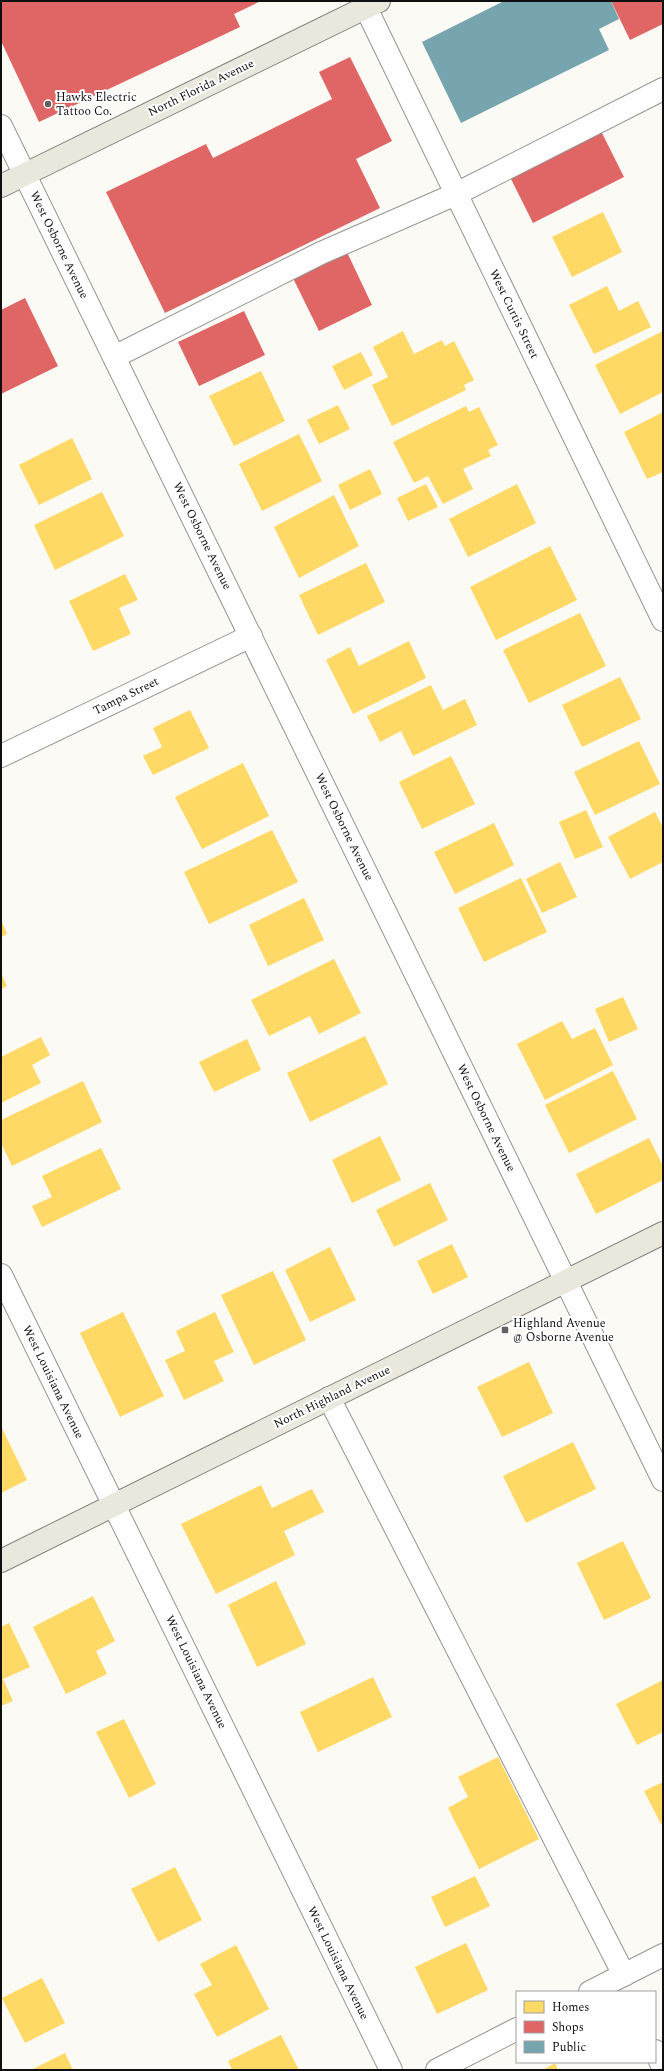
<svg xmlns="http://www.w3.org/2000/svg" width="664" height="2071" viewBox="0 0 664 2071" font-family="Spectral,serif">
<rect width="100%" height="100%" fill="#fbfaf5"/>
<g fill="#ffd966">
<polygon points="603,212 622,252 572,277 552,237"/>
<polygon points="607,286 619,311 638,301 651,327 594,354 569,305"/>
<polygon points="403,331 414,354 442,340 445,346 454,341 474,380 464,385 466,390 392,426 372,385 388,377 373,347"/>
<polygon points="663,331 663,392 620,414 595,365"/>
<polygon points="361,352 373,375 344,390 332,366"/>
<polygon points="261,371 285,421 234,446 209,396"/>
<polygon points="338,405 350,429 319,444 307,420"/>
<polygon points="466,406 469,412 479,407 498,445 488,450 491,456 463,469 473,489 443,504 428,476 414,483 393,442"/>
<polygon points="663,412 663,472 647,479 624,432"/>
<polygon points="299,434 322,481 262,511 239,464"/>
<polygon points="72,438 92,479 39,505 19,465"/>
<polygon points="370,469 382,494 350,510 338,485"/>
<polygon points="426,484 438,507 408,521 397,498"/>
<polygon points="517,484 536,523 468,557 449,519"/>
<polygon points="102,492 124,536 55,570 34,525"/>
<polygon points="334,495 359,546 299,578 274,527"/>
<polygon points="550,546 577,600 496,640 470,587"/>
<polygon points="366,563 385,602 318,635 299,595"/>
<polygon points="125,574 138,600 119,608 131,634 93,651 69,601"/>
<polygon points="580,613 606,666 529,703 503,650"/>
<polygon points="409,641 426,678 353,714 326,660 350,647 359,666"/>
<polygon points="620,677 641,719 582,747 562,705"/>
<polygon points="431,685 443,710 465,699 477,725 413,756 401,731 380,742 367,716"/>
<polygon points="190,710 209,748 153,775 143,756 162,747 153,728"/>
<polygon points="639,741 660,784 595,815 574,772"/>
<polygon points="451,756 475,804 422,829 399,782"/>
<polygon points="243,763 269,816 202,849 175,797"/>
<polygon points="586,810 603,847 575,859 559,822"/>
<polygon points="655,812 663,828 663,862 630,879 608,837"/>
<polygon points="494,823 514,865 455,894 434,852"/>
<polygon points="272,830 298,882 209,924 184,872"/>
<polygon points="560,862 577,897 542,913 526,879"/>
<polygon points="521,878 547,932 484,962 458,908"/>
<polygon points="304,898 324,940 268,966 249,925"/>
<polygon points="1,920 7,934 1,937"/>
<polygon points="334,959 361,1013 319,1034 310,1016 269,1036 251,1000"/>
<polygon points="1,973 7,986 1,989"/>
<polygon points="623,997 638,1029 609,1042 595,1009"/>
<polygon points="562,1021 572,1039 595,1028 613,1065 545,1100 517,1044"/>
<polygon points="365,1036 388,1084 310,1122 287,1073"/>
<polygon points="41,1037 50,1055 32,1065 41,1083 1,1103 1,1057"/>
<polygon points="247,1039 261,1070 214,1092 199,1062"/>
<polygon points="613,1071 637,1119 569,1153 545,1105"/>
<polygon points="83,1081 102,1122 12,1166 1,1143 1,1120"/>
<polygon points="380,1136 401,1180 352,1203 332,1160"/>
<polygon points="649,1138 663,1166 663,1180 596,1214 576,1174"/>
<polygon points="101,1148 121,1189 42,1227 32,1206 52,1197 42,1176"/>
<polygon points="430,1183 448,1220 394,1247 376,1210"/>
<polygon points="452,1244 468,1277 433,1294 417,1261"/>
<polygon points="330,1247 356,1300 310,1322 285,1270"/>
<polygon points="273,1271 306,1340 254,1365 221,1295"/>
<polygon points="123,1312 164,1396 120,1417 80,1333"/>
<polygon points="215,1312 234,1352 214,1361 224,1381 184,1400 165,1360 185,1351 176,1331"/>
<polygon points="529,1362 553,1413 502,1437 477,1387"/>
<polygon points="1,1426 27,1480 1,1493"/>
<polygon points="573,1442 596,1489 526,1523 503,1476"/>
<polygon points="261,1485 272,1508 312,1489 324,1512 284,1531 295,1555 216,1594 181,1524"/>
<polygon points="623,1541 651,1598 604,1620 577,1563"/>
<polygon points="276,1581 306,1644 257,1667 228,1605"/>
<polygon points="93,1596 115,1641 96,1651 107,1674 66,1694 33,1627"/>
<polygon points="9,1623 30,1667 3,1679 13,1701 1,1706 1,1627"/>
<polygon points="373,1677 392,1717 318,1752 300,1712"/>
<polygon points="663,1680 663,1732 637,1745 616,1704"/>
<polygon points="124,1719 156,1784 129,1798 96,1732"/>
<polygon points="498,1757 539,1839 479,1869 448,1808 468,1797 458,1777"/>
<polygon points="663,1782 663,1823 661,1824 644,1791"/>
<polygon points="175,1867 202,1920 158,1942 131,1889"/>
<polygon points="475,1876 490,1906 445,1927 431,1897"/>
<polygon points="466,1943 488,1990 437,2014 415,1967"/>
<polygon points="236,1945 269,2009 217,2037 194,1994 212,1985 200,1964"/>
<polygon points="42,1978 65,2023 25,2043 2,1998"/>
<polygon points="281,2035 299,2070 232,2070 228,2061"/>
<polygon points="65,2053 73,2070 31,2070"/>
<polygon points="555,2063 558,2070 543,2070"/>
</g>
<g fill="#e06666">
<polygon points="4,1 261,1 234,14 240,27 39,122 1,41 1,2"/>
<polygon points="611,1 663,1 663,24 630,40"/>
<polygon points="350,57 392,141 356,159 380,208 165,313 106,192 206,144 213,158 332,99 319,72"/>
<polygon points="601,131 624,177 533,223 510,177"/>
<polygon points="345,248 372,305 319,331 291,274"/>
<polygon points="25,298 58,366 1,394 1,310"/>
<polygon points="244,311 265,355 199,386 178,342"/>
</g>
<polygon fill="#76a5af" points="504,1 611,1 619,19 599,29 609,50 461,123 422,42"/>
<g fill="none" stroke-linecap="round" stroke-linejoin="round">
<g stroke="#959593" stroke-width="24">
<g id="minor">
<polyline points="366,8 663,620"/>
<polyline points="1,126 663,1480"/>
<polyline points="114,357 321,253 456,194 663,89"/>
<polyline points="1,756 251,636"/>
<polyline points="1,1275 391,2070"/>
<polyline points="329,1398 624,1975"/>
<polyline points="590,1992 663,1955"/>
<polyline points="655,2051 663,2067"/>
<polyline points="437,2070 517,2029"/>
</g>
</g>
<g stroke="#838280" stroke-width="24">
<g id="major">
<polyline points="1,186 379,1"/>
<polyline points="1,1561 663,1233"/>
</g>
</g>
<use href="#minor" stroke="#fefefe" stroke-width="22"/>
<use href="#major" stroke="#eae8dc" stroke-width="22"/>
</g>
<g fill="#626160" stroke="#fff" stroke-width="1.5">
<circle cx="48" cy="104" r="4"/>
<rect x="501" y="1326" width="8" height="8" rx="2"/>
</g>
<g text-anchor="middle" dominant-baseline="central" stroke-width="4" stroke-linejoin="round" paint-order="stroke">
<g font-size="12" fill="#0f0f0f" stroke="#fff">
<text transform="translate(201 88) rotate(-26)">North Florida Avenue</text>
<text transform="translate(59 245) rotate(64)">West Osborne Avenue</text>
<text transform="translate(514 314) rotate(64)">West Curtis Street</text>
<text transform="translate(202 536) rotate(64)">West Osborne Avenue</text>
<text transform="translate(126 696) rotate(-26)">Tampa Street</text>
<text transform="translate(344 827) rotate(64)">West Osborne Avenue</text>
<text transform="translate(486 1118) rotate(64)">West Osborne Avenue</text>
<text transform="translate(53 1382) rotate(64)">West Louisiana Avenue</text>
<text transform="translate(332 1397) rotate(-26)">North Highland Avenue</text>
<text transform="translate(196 1672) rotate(64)">West Louisiana Avenue</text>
<text transform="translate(338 1963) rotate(64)">West Louisiana Avenue</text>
</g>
<g font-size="12" fill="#0f0f0f" stroke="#fff" text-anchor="start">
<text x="56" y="97">Hawks Electric<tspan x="56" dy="14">Tattoo Co.</tspan></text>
<text x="513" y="1323">Highland Avenue<tspan x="513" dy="14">@ Osborne Avenue</tspan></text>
</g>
</g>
<rect width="664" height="2071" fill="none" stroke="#0f0f0f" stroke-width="4"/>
<rect x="516" y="1991" width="140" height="72" fill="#ffffff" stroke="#9f9f9f"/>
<rect x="524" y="2001" width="20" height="12" fill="#ffd966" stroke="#9f9f9f"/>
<text x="552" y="2011" font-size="12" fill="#0f0f0f">Homes</text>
<rect x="524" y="2021" width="20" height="12" fill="#e06666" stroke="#9f9f9f"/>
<text x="552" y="2031" font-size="12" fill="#0f0f0f">Shops</text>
<rect x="524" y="2041" width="20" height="12" fill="#76a5af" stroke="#9f9f9f"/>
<text x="552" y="2051" font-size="12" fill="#0f0f0f">Public</text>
</svg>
